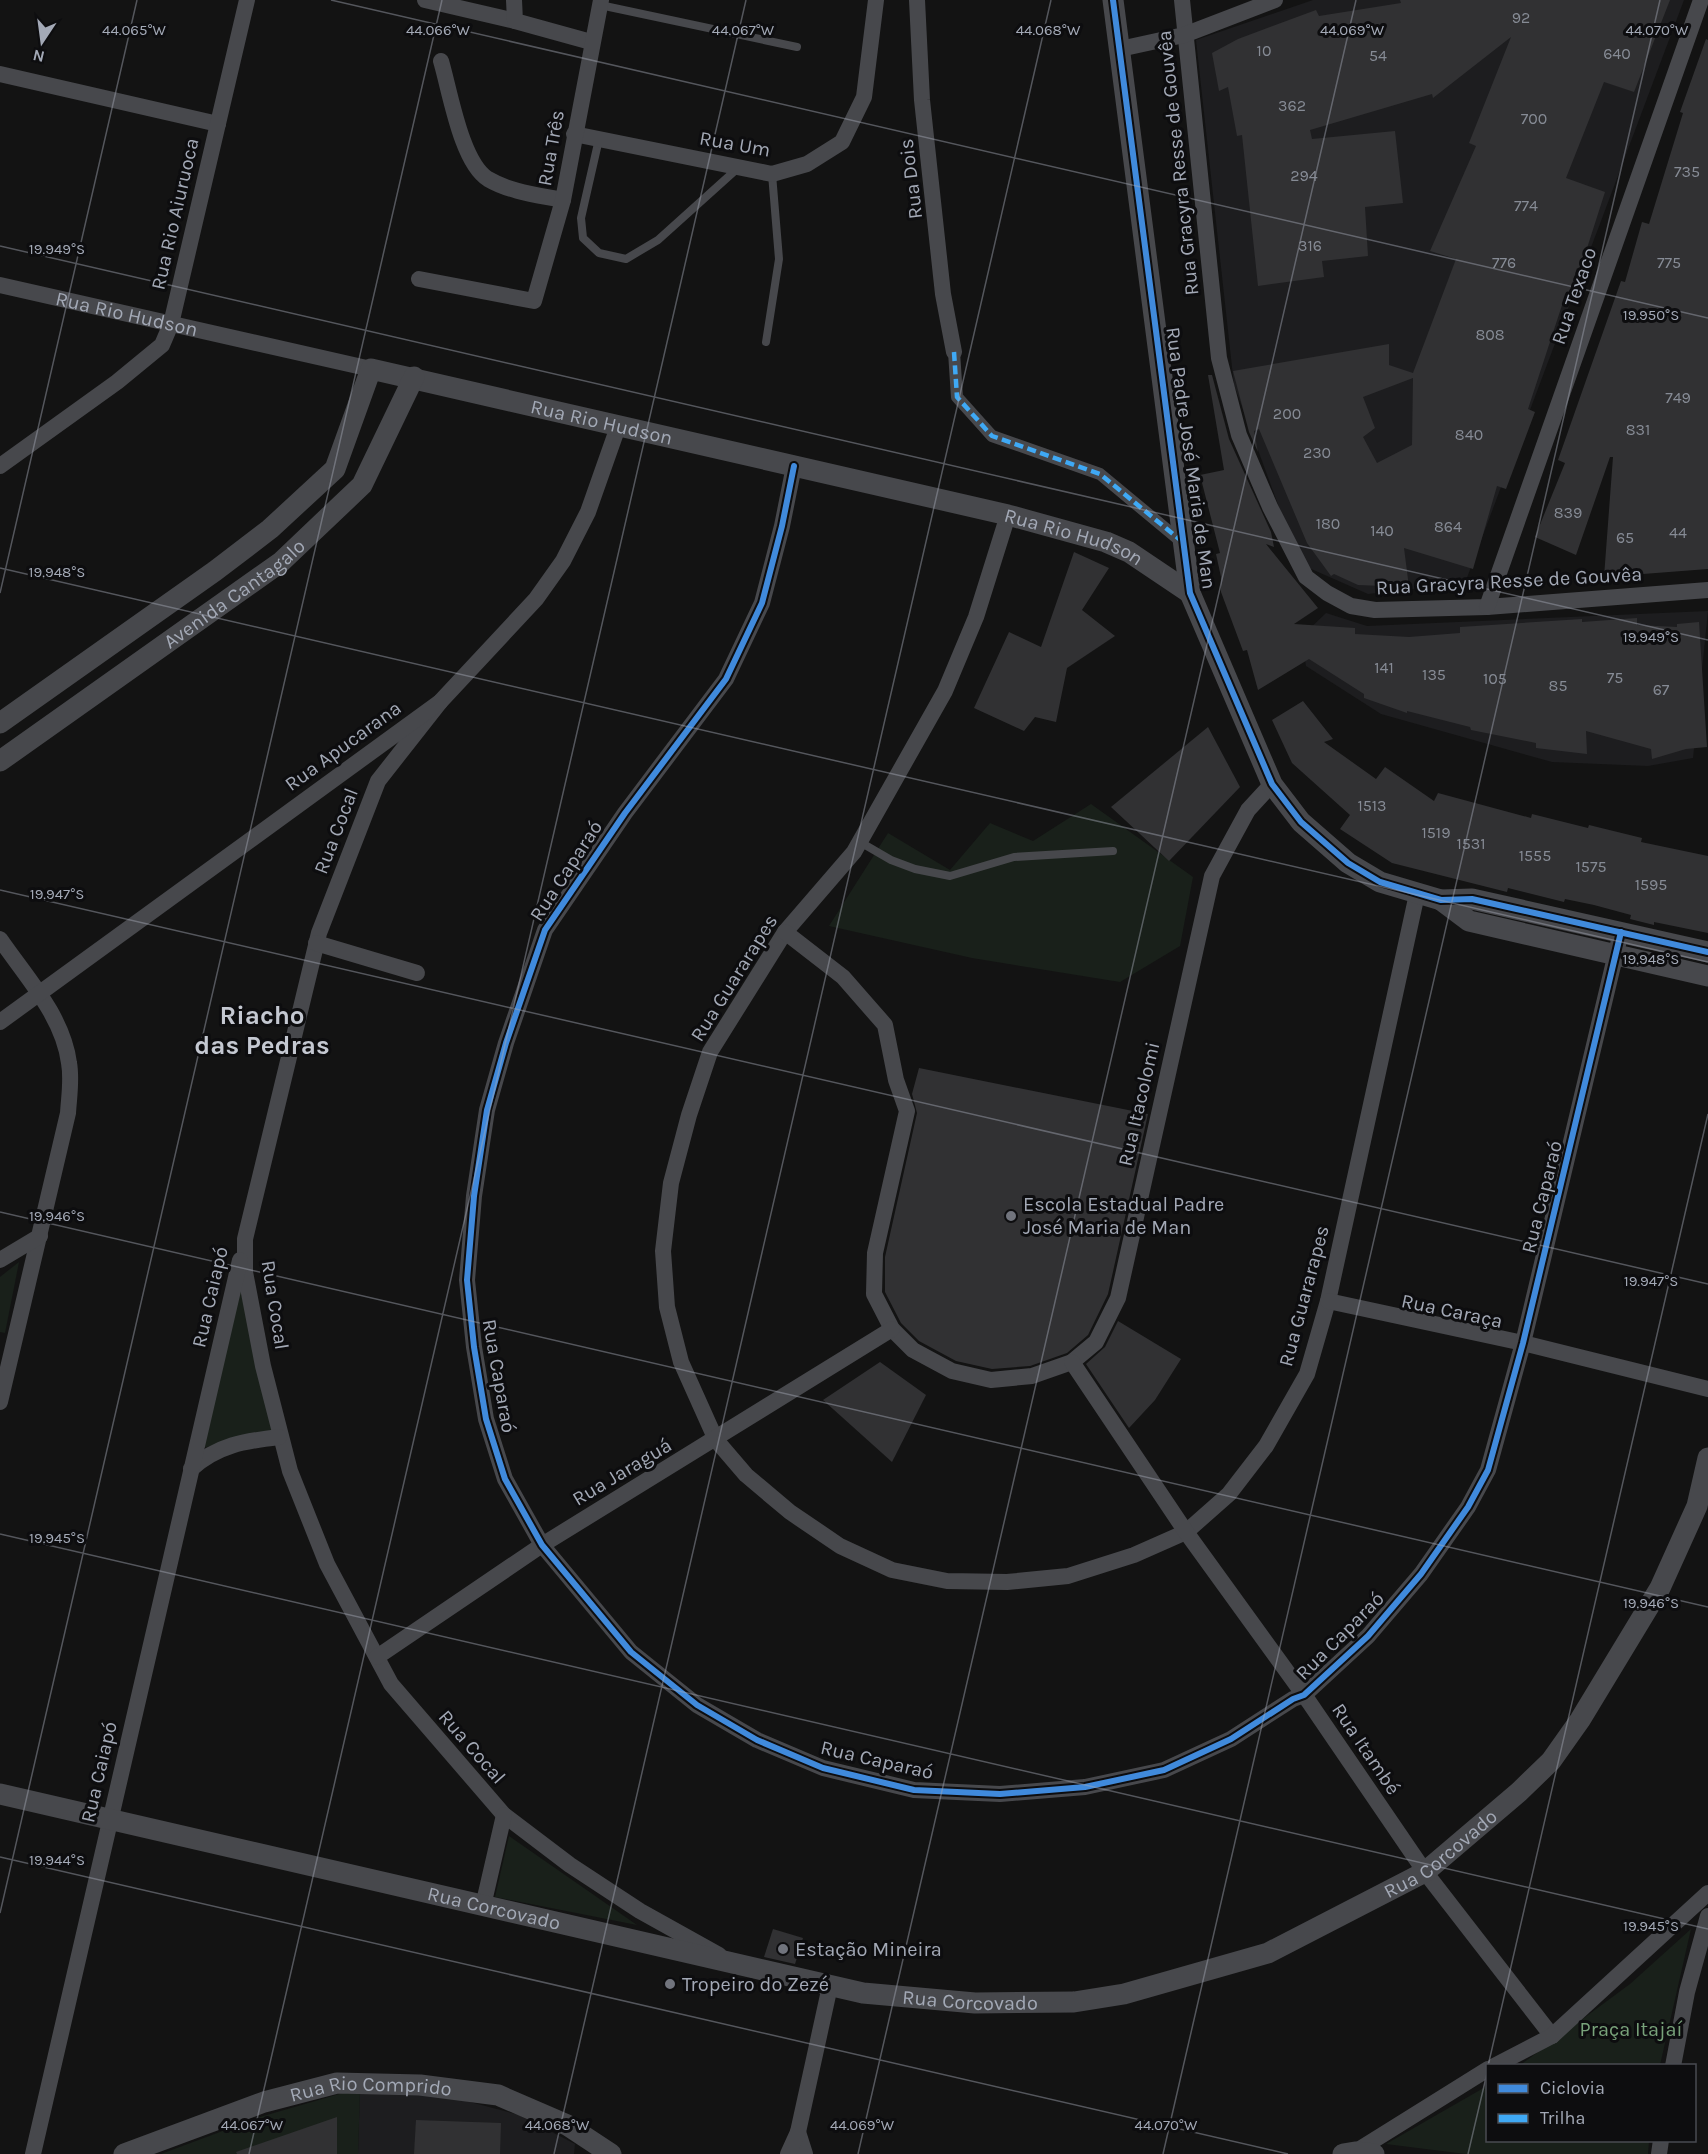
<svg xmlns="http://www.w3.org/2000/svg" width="1708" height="2154" viewBox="0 0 1708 2154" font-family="Karla,sans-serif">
<rect width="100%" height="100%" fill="#131313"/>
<g fill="#1d1d1f">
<polygon points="1313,0 1684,0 1465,583 1368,594 1300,564 1234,385 1196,40"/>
<polygon points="1708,611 1693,758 1648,766 1552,762 1381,714 1306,666 1301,637 1326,613 1367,626"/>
<polygon points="360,2088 436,2093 519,2115 575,2144 574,2154 358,2154"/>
</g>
<g fill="#19201a">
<polygon points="1091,804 1193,877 1180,946 1120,982 972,958 829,926 888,833 950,870 990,823 1033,841"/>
<polygon points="19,1262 5,1333 0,1332 0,1277"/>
<polygon points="240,1288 274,1433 202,1448"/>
<polygon points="509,1836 637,1925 495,1897"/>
<polygon points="1691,1929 1660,2065 1519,2066 1630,1984"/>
<polygon points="1487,2086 1488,2140 1649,2141 1648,2154 1466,2154 1386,2144"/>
<polygon points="360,2088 358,2154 161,2154 260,2117"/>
</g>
<g fill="#313133" fill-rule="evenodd">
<path d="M1400,0H1670L1634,92L1604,82L1566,178L1605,192L1580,270L1577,268L1568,297L1565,296L1528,409L1535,412L1506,489L1497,486L1473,569L1404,548L1409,587L1358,585L1334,574L1331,576L1307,543L1259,429L1254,431L1258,452L1249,432L1233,371L1389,344V365L1413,373L1456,259L1430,251L1476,146L1469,143L1511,37L1433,98L1432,94L1310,130L1312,139L1395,131L1403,203L1365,207L1368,256L1322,261L1324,277L1258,286L1242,135L1237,136L1228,87L1219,91L1212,53L1238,39L1316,10L1319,16L1401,3ZM1413,378L1412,445L1377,463L1363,437L1375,428L1363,397Z"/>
<polygon points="1706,39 1708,40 1708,569 1604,577 1613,457 1610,457 1576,555 1535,537 1565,463 1558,460 1621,281 1625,282 1642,222 1649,224 1683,113 1680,112"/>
<polygon points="1208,375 1212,375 1229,439 1271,532 1274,547 1266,544 1318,608 1294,624 1355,628 1355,634 1409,637 1460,633 1460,627 1582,619 1582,622 1637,618 1637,625 1677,627 1677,624 1699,622 1707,747 1686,749 1652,759 1651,749 1586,731 1587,754 1536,748 1536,743 1471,730 1470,727 1407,711 1407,713 1364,698 1364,694 1309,659 1258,690 1247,650 1243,651 1221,592 1221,577 1216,554 1220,553 1200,475 1224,470"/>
<polygon points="1074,552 1109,568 1082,610 1115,636 1067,668 1056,722 1035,717 1024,731 974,708 1009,632 1041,647"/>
<polygon points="1303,701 1333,739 1324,742 1376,779 1385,767 1434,801 1438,793 1531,818 1532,814 1588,828 1589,825 1642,838 1641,842 1708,856 1708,933 1654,922 1654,925 1630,919 1631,915 1594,905 1565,899 1564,902 1508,888 1507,892 1392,863 1340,829 1350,815 1292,763 1272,720"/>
<polygon points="1208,727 1240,787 1169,861 1111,807"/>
<polygon points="919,1068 1148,1114 1108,1294 1088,1335 1067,1353 1030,1366 992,1369 956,1361 919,1341 901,1323 885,1292 885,1257 917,1113 912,1094"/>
<polygon points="1118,1321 1181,1359 1155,1400 1129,1428 1086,1364 1105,1347"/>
<polygon points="880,1362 926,1395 892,1462 823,1400"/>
<polygon points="773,1929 803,1938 795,1964 764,1957"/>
<polygon points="337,2117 337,2154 237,2154 236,2152"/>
<polygon points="416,2120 501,2123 500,2154 414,2154"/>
</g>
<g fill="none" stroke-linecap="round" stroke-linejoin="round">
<g stroke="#47484c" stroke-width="8">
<polyline points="600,5 797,47"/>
<polyline points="599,139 581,218 583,238 599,253 626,259 658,240 738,168"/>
<polyline points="766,342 779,259 772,174"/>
<polyline points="860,842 891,860 915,869 950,876 1014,857 1113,851"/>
</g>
<polyline stroke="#47484c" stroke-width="12" points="954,352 957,397 992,436 1100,474 1183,543"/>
<g stroke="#47484c" stroke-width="16">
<polyline points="425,0 515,21"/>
<polyline points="514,0 515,21 591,42"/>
<polyline points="917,0 922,100 943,294 954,352"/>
<polyline points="1182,0 1219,358 1239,435 1270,507 1306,577 1327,593 1351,606 1375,610 1487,607 1708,590"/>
<polyline points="1120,49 1184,35 1275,0"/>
<path d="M441,61C450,91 461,162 488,179C510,192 538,195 563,200"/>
<polyline points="0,74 218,124"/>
<polyline points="574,134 772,174 807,164 842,142 864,97 876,0"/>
<polyline points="419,279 534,301 563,200 601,0"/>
<path id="s1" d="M0,285L371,369"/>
<polyline points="0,466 117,382 162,345 171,324 247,0"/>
<polyline points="794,466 782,526 762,603 726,679 625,813 545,930 506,1043 487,1110 474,1196 467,1280 474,1347 486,1419 505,1479 542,1545 631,1652 697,1705 757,1740 823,1768 914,1790 1000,1794 1085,1787 1164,1770 1231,1739 1293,1699 1304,1695 1368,1636 1421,1574 1468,1507 1488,1470 1523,1343 1621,932"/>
<polyline points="1008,515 976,617 945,691 854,852 785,932 710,1052 689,1115 671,1183 663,1251 667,1307 681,1362 716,1440 746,1475 790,1512 840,1546 892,1570 947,1581 1007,1582 1068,1576 1134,1555 1186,1532 1229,1494 1266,1446 1307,1374 1328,1301 1417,894"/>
<polyline points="1487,607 1701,0"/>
<polyline points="440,702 378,781 319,933 245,1239 245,1272 263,1366 290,1471 327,1564 391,1684 504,1815 570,1865 640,1911 719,1955"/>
<polyline points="785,932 843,977 885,1025 896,1080 907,1111 875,1253 874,1294 892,1329 913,1350 952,1371 991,1380 1032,1376 1072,1362 1096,1342 1118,1298 1212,876 1248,810 1272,784"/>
<path d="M0,939C26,977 63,1016 69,1063C72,1079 69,1097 68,1113L0,1402"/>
<polyline points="316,943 417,973"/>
<polyline points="0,1022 440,702 536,599 563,561 588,512 619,424"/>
<polyline points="0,1260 40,1236"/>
<polyline points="1328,1301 1523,1343 1708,1389"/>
<polyline points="1072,1362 1186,1532 1309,1702 1425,1872 1552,2036"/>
<path d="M191,1469C217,1445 245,1441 279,1437"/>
<polyline points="377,1657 542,1545 892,1329"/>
<polyline points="483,1906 504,1815"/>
<polyline points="1494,2066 1552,2036 1708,1893"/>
<polyline points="1673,2066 1687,1992 1708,1916"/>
<polyline points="798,2132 805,2154"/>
<polyline points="1355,2152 1488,2069"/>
<polyline points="33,2154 240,1260"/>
<polyline points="788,2154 798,2132 830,1986"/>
<polyline points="1659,2154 1661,2140"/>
</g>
<g stroke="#47484c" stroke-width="21">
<polyline points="1113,0 1190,593 1272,784 1301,822 1348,863 1380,882 1441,900 1472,899 1708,952"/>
<path id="s2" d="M0,723L215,571L270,529L335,469L371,369L1008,515L1106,542L1129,552L1190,593"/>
<path id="s3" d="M0,761L281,562L362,485L414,377"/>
<polyline points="1441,900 1469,921 1708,976"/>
<path id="s4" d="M0,1794L863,1993L975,2003L1074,2002L1124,1994L1268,1953L1425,1872L1519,1792L1551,1761L1580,1720L1660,1588L1697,1506L1708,1458"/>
<path id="s5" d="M124,2154L264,2102L337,2083L420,2085L498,2095L567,2125L611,2154"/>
<polyline points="1343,2154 1355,2152 1374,2154"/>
</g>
<polyline stroke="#3fa9f5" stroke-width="4.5" stroke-dasharray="9 4.5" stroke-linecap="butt" points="954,352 957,397 992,436 1100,474 1184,543"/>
<g stroke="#0d0d0f" stroke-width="10">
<g id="cycleway">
<polyline points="1113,0 1190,593 1272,784 1301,822 1348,863 1380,882 1441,900 1472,899 1708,952"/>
<polyline points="794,466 782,526 762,603 726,679 625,813 545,930 506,1043 487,1110 474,1196 467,1280 474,1347 486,1419 505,1479 542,1545 631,1652 697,1705 757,1740 823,1768 914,1790 1000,1794 1085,1787 1164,1770 1231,1739 1293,1699 1304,1695 1368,1636 1421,1574 1468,1507 1488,1470 1523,1343 1621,932"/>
</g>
</g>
<use href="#cycleway" stroke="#408adc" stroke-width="6"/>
</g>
<path fill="none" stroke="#a3a9b6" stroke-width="1.5" stroke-opacity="0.45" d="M331,0L1708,318M0,246L1708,640M0,568L1708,962M0,593L137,0M0,890L1708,1284M0,1212L1708,1607M0,1534L1708,1929M0,1857L1288,2154M0,1913L442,0M1488,2066L1708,1114M249,2154L746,0M554,2154L1051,0M858,2154L1356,0M1163,2154L1660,0M1468,2154L1488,2069"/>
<g fill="#71747d" stroke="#0d0d0f" stroke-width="2">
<circle cx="1011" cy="1216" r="6"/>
<circle cx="783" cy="1949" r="6"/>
<circle cx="670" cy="1984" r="6"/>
</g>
<g text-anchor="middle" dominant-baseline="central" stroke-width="6" stroke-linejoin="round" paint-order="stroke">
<g font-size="16" fill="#868b95">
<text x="1521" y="17">92</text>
<text x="1264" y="50">10</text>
<text x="1617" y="53">640</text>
<text x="1378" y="55">54</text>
<text x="1292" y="105">362</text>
<text x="1534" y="118">700</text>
<text x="1687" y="171">735</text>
<text x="1304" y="175">294</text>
<text x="1526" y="205">774</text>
<text x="1310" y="245">316</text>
<text x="1504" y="262">776</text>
<text x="1669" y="262">775</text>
<text x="1490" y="334">808</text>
<text x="1678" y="397">749</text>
<text x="1287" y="413">200</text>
<text x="1638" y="429">831</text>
<text x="1469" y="434">840</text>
<text x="1317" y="452">230</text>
<text x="1568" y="512">839</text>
<text x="1328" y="523">180</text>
<text x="1448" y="526">864</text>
<text x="1382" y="530">140</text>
<text x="1678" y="532">44</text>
<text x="1625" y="537">65</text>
<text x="1384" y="667">141</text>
<text x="1434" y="674">135</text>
<text x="1615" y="677">75</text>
<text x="1495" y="678">105</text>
<text x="1558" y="685">85</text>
<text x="1661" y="689">67</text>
<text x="1372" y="805">1513</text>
<text x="1436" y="832">1519</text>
<text x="1471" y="843">1531</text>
<text x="1535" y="855">1555</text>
<text x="1591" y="866">1575</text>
<text x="1651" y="884">1595</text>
</g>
<g font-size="20" fill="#a3a9b6" stroke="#0d0d0f">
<text transform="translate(735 144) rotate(10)">Rua Um</text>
<text transform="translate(551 148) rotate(-80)">Rua Três</text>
<text transform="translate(1178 163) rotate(-96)">Rua Gracyra Resse de Gouvêa</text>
<text transform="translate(911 179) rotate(-97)">Rua Dois</text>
<text transform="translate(175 214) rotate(-77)">Rua Rio Aiuruoca</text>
<text transform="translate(1574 296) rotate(-71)">Rua Texaco</text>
<text stroke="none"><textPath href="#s1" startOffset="130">Rua Rio Hudson</textPath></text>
<text stroke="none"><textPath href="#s2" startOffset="764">Rua Rio Hudson</textPath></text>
<text transform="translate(1191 458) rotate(82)">Rua Padre José Maria de Man</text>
<text stroke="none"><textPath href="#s2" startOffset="1250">Rua Rio Hudson</textPath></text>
<text transform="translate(1509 581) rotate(-3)">Rua Gracyra Resse de Gouvêa</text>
<text stroke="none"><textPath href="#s3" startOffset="288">Avenida Cantagalo</textPath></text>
<text transform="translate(343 746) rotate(-36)">Rua Apucarana</text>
<text transform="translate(336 831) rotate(-69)">Rua Cocal</text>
<text transform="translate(566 871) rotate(-57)">Rua Caparaó</text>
<text transform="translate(734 978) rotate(-58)">Rua Guararapes</text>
<text transform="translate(1139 1104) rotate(-77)">Rua Itacolomi</text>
<text transform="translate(1542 1197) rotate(-76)">Rua Caparaó</text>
<text transform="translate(1304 1296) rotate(-75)">Rua Guararapes</text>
<text transform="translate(210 1297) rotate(-77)">Rua Caiapó</text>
<text transform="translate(275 1305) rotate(81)">Rua Cocal</text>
<text transform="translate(1452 1311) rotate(12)">Rua Caraça</text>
<text transform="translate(499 1376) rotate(80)">Rua Caparaó</text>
<text transform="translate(622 1472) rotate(-31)">Rua Jaraguá</text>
<text transform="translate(1340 1636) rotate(-45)">Rua Caparaó</text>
<text transform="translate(472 1747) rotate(49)">Rua Cocal</text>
<text transform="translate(1366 1749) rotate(56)">Rua Itambé</text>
<text transform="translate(877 1760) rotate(13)">Rua Caparaó</text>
<text transform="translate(99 1772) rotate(-77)">Rua Caiapó</text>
<text stroke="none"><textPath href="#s4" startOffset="1497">Rua Corcovado</textPath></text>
<text stroke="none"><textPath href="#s4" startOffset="507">Rua Corcovado</textPath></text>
<text stroke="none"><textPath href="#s4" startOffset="993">Rua Corcovado</textPath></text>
<text stroke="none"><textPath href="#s5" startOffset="258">Rua Rio Comprido</textPath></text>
</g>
<g font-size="20" fill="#a3a9b6" stroke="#0d0d0f" text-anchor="start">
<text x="1023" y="1204">Escola Estadual Padre<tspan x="1023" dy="23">José Maria de Man</tspan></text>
<text x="795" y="1949">Estação Mineira</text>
<text x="682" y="1984">Tropeiro do Zezé</text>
</g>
<g font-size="20" fill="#78a27a" stroke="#0d0d0f">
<text x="1631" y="2029">Praça Itajaí</text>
</g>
<g font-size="26" font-weight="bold" fill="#c4c8d1" stroke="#0d0d0f">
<text x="262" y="1015">Riacho<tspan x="262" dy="30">das Pedras</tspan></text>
</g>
</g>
<g font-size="15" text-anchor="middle" fill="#a3a9b6" stroke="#0d0d0f" stroke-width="6" stroke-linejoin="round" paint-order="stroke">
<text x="134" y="35">44.065°W</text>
<text x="438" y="35">44.066°W</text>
<text x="1048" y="35">44.068°W</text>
<text x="1657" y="35">44.070°W</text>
<text x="743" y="35">44.067°W</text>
<text x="1352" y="35">44.069°W</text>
<text x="57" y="254">19.949°S</text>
<text x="1651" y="320">19.950°S</text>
<text x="57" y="577">19.948°S</text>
<text x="1651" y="642">19.949°S</text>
<text x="57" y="899">19.947°S</text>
<text x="1651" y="964">19.948°S</text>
<text x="57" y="1221">19.946°S</text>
<text x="1651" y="1286">19.947°S</text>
<text x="57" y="1543">19.945°S</text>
<text x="1651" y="1608">19.946°S</text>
<text x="57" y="1865">19.944°S</text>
<text x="1651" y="1931">19.945°S</text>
<text x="252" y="2130">44.067°W</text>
<text x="557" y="2130">44.068°W</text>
<text x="862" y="2130">44.069°W</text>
<text x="1166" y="2130">44.070°W</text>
</g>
<rect x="1486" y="2064" width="210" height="78" fill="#0d0d0f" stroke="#494b52" stroke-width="1.5"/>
<rect x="1498" y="2084" width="30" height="9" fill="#408adc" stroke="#494b52" stroke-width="1.5"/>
<text x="1540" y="2094" font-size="18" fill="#a3a9b6">Ciclovia</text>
<rect x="1498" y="2114" width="30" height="9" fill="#3fa9f5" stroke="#494b52" stroke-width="1.5"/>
<text x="1540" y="2124" font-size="18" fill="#a3a9b6">Trilha</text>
<g transform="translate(42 42) rotate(193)" stroke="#0d0d0f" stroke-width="4.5" paint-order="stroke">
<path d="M0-4.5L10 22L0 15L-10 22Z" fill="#a3a9b6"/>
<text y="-9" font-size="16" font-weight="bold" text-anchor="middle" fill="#a3a9b6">N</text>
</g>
</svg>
